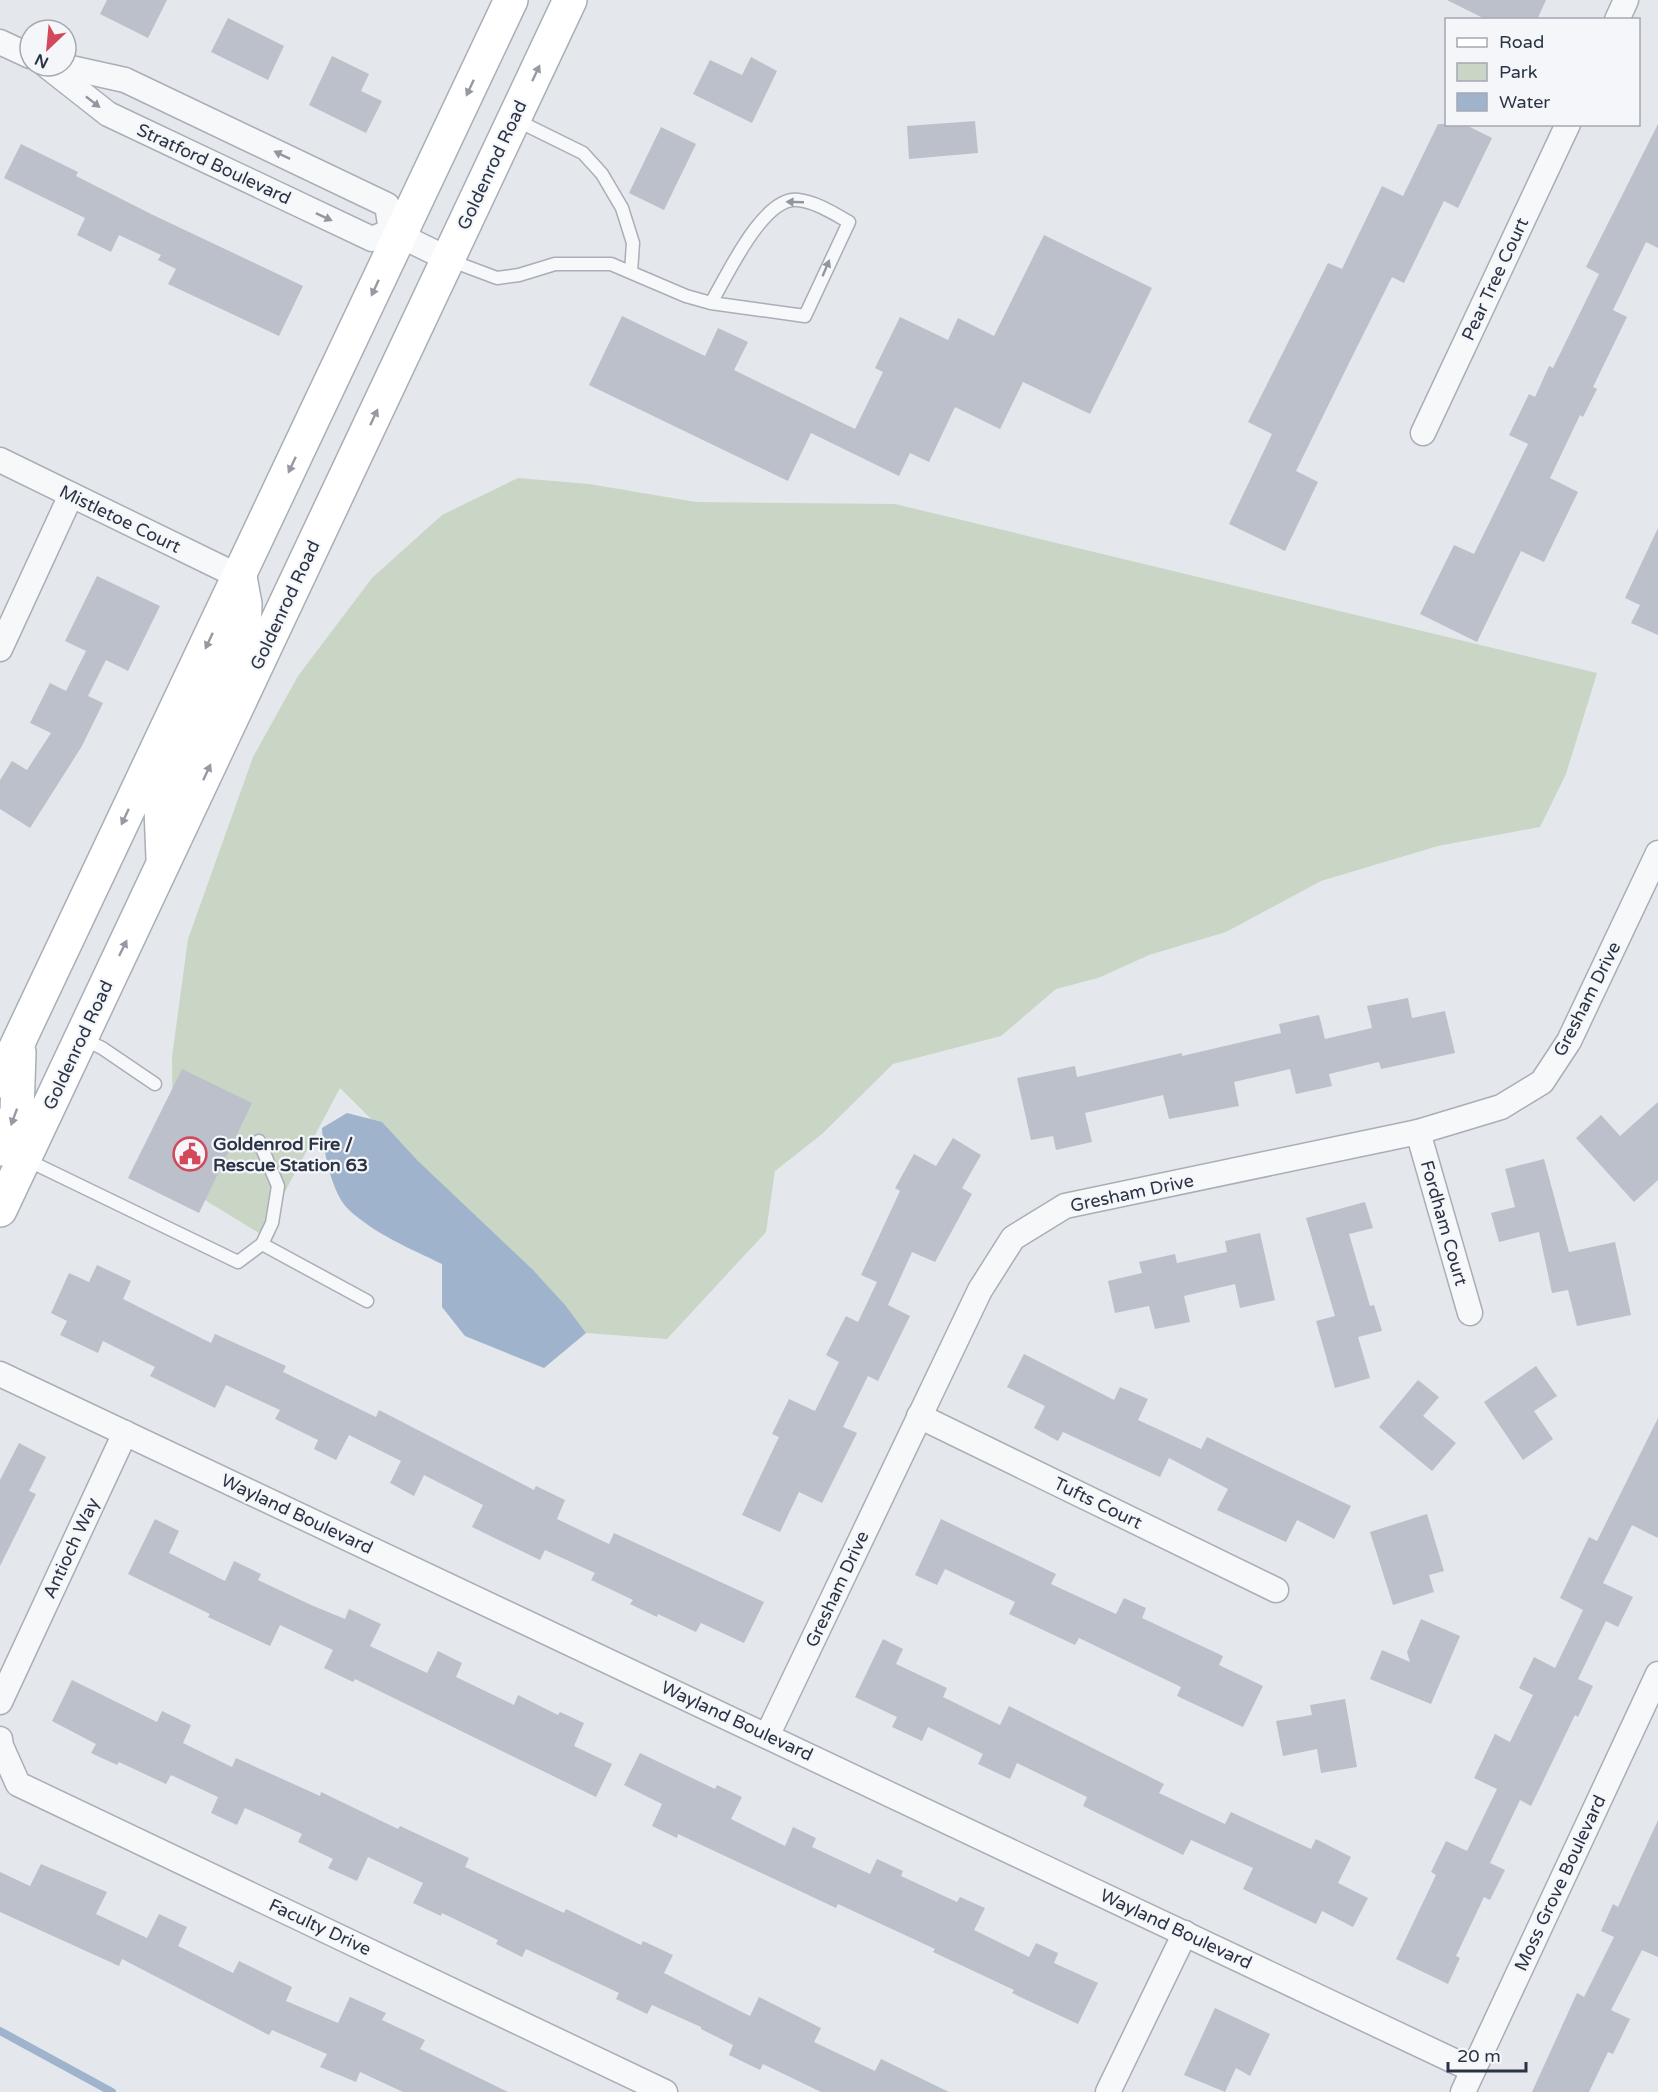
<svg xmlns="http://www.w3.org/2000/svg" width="1658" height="2092" font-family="'Varela Round',sans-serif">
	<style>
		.green { fill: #c9d6c5 }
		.water { fill: #9fb4cc }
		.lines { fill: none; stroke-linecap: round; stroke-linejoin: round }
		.stream { stroke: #9fb4cc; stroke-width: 8 }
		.building { fill: #bbc0ca }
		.lane-casing { stroke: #a9aeb7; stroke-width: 15 }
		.street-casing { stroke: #a9aeb7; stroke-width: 27 }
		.secondary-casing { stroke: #a9aeb7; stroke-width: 36 }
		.lane { stroke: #f7f8fa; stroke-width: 12 }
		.street { stroke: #f7f8fa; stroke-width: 24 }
		.secondary { stroke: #fff; stroke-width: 33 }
		.oneway { fill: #959aa2 }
		.oneway2 { fill: #9196a0 }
		.labels { text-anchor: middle; stroke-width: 4.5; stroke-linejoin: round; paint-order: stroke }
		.street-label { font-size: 18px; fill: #2b3445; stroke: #f4f6f9 }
		.poi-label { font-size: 18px; font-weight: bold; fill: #2b3445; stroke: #f4f6f9; text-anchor: start }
	</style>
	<rect width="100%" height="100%" fill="#e4e7ec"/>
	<path class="green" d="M 518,478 L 589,484 L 696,502 L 895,504 L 1597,673 L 1566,774 L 1540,827 L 1438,846 L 1321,881 L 1226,932 L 1149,955 L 1098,978 L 1056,989 L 1001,1036 L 893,1064 L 822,1134 L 775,1171 L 766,1232 L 667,1339 L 586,1333 L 340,1088 L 262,1235 L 195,1194 L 173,1147 L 172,1057 L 188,939 L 253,757 L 298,676 L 372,578 L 442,515 Z"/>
	<path class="water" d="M 347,1113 L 382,1122 L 417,1160 L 533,1270 L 565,1305 L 586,1333 L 544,1368 L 465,1336 L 442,1307 L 442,1264 C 411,1249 375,1234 349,1210 C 332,1195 323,1150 322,1128 Z"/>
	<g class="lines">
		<path class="stream" d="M 0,2031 L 112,2092"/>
	</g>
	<g class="building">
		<path d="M 107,0 L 167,0 L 148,38 L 100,14 Z"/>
		<path d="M 1447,0 L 1546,0 L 1537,20 L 1487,20 Z"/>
		<path d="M 228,18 L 284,46 L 268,80 L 211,52 Z"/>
		<path d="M 332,56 L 369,74 L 361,91 L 382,101 L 366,133 L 309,105 Z"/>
		<path d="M 751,57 L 777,71 L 752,123 L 693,94 L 710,60 L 742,75 Z"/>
		<path d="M 975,121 L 978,153 L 909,159 L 907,126 Z"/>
		<path d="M 1438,124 L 1464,124 L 1492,138 L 1458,208 L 1444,201 L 1404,283 L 1392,277 L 1350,361 L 1296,471 L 1318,482 L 1285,551 L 1229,524 L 1272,434 L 1248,422 L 1328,263 L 1342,269 L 1382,186 L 1403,196 Z"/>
		<path d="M 1658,124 L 1658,248 L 1646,242 L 1613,310 L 1627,317 L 1593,387 L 1597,389 L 1583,417 L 1580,415 L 1550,478 L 1578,492 L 1544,562 L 1521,551 L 1477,642 L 1420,614 L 1454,545 L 1474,554 L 1528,444 L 1509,435 L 1529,394 L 1535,397 L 1549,366 L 1553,368 L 1599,274 L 1586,267 Z"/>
		<path d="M 661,127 L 696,144 L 664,210 L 629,193 Z"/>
		<path d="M 21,144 L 78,172 L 76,176 L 151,214 L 303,286 L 279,336 L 168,284 L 176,269 L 158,260 L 161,255 L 119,235 L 111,252 L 77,235 L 85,218 L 4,178 Z"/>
		<path d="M 1044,235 L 1152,288 L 1090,414 L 1023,382 L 1000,429 L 955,407 L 929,462 L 910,453 L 899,476 L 811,433 L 788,481 L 589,385 L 622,316 L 705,356 L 718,328 L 748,342 L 734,370 L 855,429 L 883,372 L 875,368 L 900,317 L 948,340 L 958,318 L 994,336 Z"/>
		<path d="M 1658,528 L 1658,635 L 1631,623 L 1640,605 L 1625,598 Z"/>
		<path d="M 97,576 L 160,606 L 128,671 L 106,660 L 88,696 L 103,703 L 82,746 L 30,828 L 0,809 L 0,780 L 12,761 L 27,770 L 51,733 L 30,723 L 50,683 L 66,691 L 86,651 L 65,641 Z"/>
		<path d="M 1408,998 L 1412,1018 L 1445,1011 L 1455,1053 L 1381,1069 L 1379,1062 L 1329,1074 L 1332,1086 L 1296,1094 L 1290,1069 L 1234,1082 L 1239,1106 L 1169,1119 L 1163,1095 L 1085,1113 L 1092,1142 L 1056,1150 L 1053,1136 L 1031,1140 L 1017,1078 L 1075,1066 L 1077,1077 L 1182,1053 L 1182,1056 L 1281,1033 L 1279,1024 L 1319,1015 L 1325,1039 L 1372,1028 L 1367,1006 Z"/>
		<path d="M 182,1069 L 252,1103 L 199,1213 L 128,1178 Z"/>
		<path d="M 1658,1102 L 1658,1180 L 1634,1202 L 1576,1138 L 1601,1115 L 1620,1136 Z"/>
		<path d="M 953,1138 L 981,1155 L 962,1188 L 972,1194 L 935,1262 L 912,1252 L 888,1305 L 910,1316 L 878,1381 L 868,1376 L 843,1427 L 857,1433 L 822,1503 L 799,1492 L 780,1532 L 742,1515 L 779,1437 L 772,1434 L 789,1399 L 815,1411 L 839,1362 L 826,1355 L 846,1316 L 858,1322 L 877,1282 L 861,1275 L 900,1191 L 895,1188 L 914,1154 L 936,1166 Z"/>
		<path d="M 1544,1159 L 1569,1252 L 1615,1242 L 1631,1315 L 1577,1326 L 1568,1290 L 1552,1293 L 1539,1232 L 1499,1242 L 1491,1213 L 1515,1207 L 1505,1169 Z"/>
		<path d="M 1365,1202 L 1373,1228 L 1349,1234 L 1370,1306 L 1374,1305 L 1382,1331 L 1358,1337 L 1370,1378 L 1335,1388 L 1316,1321 L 1335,1316 L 1306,1218 Z"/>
		<path d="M 1260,1233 L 1275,1300 L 1240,1308 L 1235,1284 L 1184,1296 L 1190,1322 L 1155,1329 L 1149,1306 L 1115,1313 L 1108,1281 L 1142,1273 L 1139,1262 L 1175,1254 L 1177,1263 L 1227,1252 L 1225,1241 Z"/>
		<path d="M 97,1265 L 131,1281 L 123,1299 L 211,1343 L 215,1334 L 286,1366 L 283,1372 L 376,1417 L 379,1410 L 534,1490 L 536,1486 L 565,1500 L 557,1519 L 609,1544 L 614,1533 L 764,1602 L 744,1643 L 701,1623 L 696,1632 L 658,1614 L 657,1617 L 630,1604 L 633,1600 L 591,1580 L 595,1573 L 545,1550 L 540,1560 L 472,1527 L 483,1505 L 424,1475 L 414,1496 L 390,1483 L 401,1461 L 349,1435 L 336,1460 L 314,1449 L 318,1440 L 275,1419 L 280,1410 L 226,1385 L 215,1408 L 150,1376 L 155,1367 L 103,1341 L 98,1353 L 60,1335 L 67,1321 L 51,1313 L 69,1273 L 89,1282 Z"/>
		<path d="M 1024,1354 L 1114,1400 L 1120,1387 L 1148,1399 L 1138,1420 L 1201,1449 L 1207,1437 L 1351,1506 L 1334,1539 L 1297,1520 L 1286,1542 L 1217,1510 L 1228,1489 L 1169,1458 L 1160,1477 L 1063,1432 L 1058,1441 L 1034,1428 L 1045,1406 L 1007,1387 Z"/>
		<path d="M 1536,1366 L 1557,1396 L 1534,1411 L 1553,1439 L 1523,1460 L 1484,1402 Z"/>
		<path d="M 1418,1380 L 1439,1397 L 1423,1416 L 1456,1443 L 1432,1471 L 1379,1427 Z"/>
		<path d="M 1658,1418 L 1658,1538 L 1632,1525 L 1603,1583 L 1633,1597 L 1618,1627 L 1606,1621 L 1578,1679 L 1593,1686 L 1578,1717 L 1575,1715 L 1531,1806 L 1520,1800 L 1490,1863 L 1505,1870 L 1490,1900 L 1484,1897 L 1456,1956 L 1460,1958 L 1448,1984 L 1396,1959 L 1436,1875 L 1431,1872 L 1446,1841 L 1467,1851 L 1497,1789 L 1474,1778 L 1495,1734 L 1510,1742 L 1533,1695 L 1519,1688 L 1534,1657 L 1555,1668 L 1583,1610 L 1560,1598 L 1589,1537 L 1597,1541 Z"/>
		<path d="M 19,1443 L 46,1457 L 29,1491 L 36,1494 L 0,1566 L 0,1480 Z"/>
		<path d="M 1427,1514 L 1444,1571 L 1429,1575 L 1434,1592 L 1393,1605 L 1370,1532 Z"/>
		<path d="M 155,1519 L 179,1531 L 169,1553 L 225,1581 L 234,1561 L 261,1574 L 258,1580 L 311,1605 L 345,1619 L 349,1609 L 381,1624 L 370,1646 L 427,1673 L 438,1651 L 462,1663 L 456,1677 L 514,1705 L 518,1695 L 558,1715 L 560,1712 L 584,1723 L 574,1746 L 612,1764 L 596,1797 L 355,1679 L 353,1682 L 324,1668 L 333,1650 L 280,1625 L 270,1646 L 208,1617 L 210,1614 L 128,1574 Z"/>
		<path d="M 941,1519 L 1056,1574 L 1051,1584 L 1116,1614 L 1124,1598 L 1146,1608 L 1142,1618 L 1223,1656 L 1219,1665 L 1263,1686 L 1243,1727 L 1177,1696 L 1181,1687 L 1079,1638 L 1075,1645 L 1009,1614 L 1015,1602 L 945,1569 L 937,1585 L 915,1575 Z"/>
		<path d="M 1421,1619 L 1460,1636 L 1431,1704 L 1370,1679 L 1382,1650 L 1410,1662 L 1407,1652 Z"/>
		<path d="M 883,1639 L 903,1649 L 896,1664 L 947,1688 L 943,1697 L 1000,1725 L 1009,1706 L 1164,1784 L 1159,1793 L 1225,1824 L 1231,1812 L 1311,1849 L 1316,1839 L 1351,1857 L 1338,1883 L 1368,1898 L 1353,1927 L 1322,1911 L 1316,1924 L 1243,1889 L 1253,1868 L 1191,1840 L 1183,1855 L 1083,1806 L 1087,1797 L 1017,1763 L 1010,1779 L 978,1764 L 983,1754 L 928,1727 L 922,1741 L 892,1727 L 897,1717 L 855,1697 Z"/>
		<path d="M 72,1680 L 157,1722 L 162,1711 L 191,1725 L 183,1743 L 232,1767 L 236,1758 L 320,1796 L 321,1792 L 398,1829 L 400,1826 L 469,1858 L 465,1867 L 564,1913 L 566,1909 L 641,1945 L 643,1941 L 673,1955 L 664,1973 L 750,2016 L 759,1997 L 821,2028 L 814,2042 L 875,2071 L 881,2059 L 949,2092 L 821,2092 L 763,2064 L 760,2070 L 729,2055 L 733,2045 L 701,2029 L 701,2027 L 652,2005 L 647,2014 L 616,1999 L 619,1993 L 526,1949 L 522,1957 L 496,1944 L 498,1940 L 442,1913 L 441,1916 L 413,1903 L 423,1883 L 368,1857 L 357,1881 L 328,1868 L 333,1859 L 298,1842 L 302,1834 L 245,1808 L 237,1825 L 211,1813 L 218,1797 L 171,1775 L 166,1784 L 119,1762 L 117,1765 L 91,1753 L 96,1744 L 52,1721 Z"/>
		<path d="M 1345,1699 L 1357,1767 L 1321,1773 L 1317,1749 L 1283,1756 L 1276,1721 L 1312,1715 L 1310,1705 Z"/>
		<path d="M 640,1753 L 715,1789 L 717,1785 L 742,1797 L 731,1819 L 785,1846 L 793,1827 L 816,1838 L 812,1847 L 870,1874 L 877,1859 L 903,1871 L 901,1876 L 957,1902 L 960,1897 L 985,1908 L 974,1930 L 1029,1957 L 1036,1943 L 1058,1953 L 1054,1963 L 1098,1983 L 1078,2024 L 1012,1993 L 1014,1990 L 933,1952 L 935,1949 L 838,1904 L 836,1908 L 678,1834 L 677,1838 L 652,1826 L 662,1804 L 624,1785 Z"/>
		<path d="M 1658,1820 L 1658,1957 L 1642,1950 L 1611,2010 L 1630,2019 L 1613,2054 L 1608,2052 L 1589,2092 L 1532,2092 L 1577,1993 L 1584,1997 L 1614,1937 L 1601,1931 L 1613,1904 L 1618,1907 Z"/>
		<path d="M 41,1864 L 107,1892 L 96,1914 L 147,1938 L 159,1914 L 187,1927 L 178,1946 L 233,1973 L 239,1961 L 292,1987 L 286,2001 L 338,2023 L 350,1997 L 386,2013 L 382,2020 L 425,2040 L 420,2049 L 508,2092 L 403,2092 L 360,2072 L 356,2082 L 320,2067 L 327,2054 L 272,2030 L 269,2035 L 122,1959 L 119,1966 L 0,1912 L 0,1872 L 30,1886 Z"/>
		<path d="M 1215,2008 L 1270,2034 L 1250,2076 L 1236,2068 L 1225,2092 L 1184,2075 Z"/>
	</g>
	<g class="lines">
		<defs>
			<g id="lane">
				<path d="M 516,120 L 583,153 L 602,174 L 622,208 L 633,243 L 631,272"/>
				<path d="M 449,260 L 497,278 L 519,275 L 555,264 L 611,264 L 686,296 L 711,303 L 805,316 L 849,222 C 833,213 816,202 798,200 C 763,196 727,276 711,303"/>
				<path d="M 81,1038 L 102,1048 L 155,1084"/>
				<path d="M 25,1159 L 238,1262 L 262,1244 L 272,1223 L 278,1186 L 259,1141"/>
				<path d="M 262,1244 L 367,1301"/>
			</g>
			<g id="street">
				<path d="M 1617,20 L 1626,0"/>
				<path d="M 0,42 L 30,56"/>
				<path d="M 47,66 L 108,114 L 372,239 L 391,231 L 448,259"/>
				<path d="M 62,66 L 125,80 L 387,205 L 391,231"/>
				<path d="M 1423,433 L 1568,124"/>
				<path d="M 0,460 L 240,577"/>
				<path d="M 0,649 L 71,495"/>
				<path d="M 1418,1132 L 1470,1313"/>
				<path d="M 0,1374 L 1473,2070"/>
				<path d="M 919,1416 L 1276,1590"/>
				<path d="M 0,1702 L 125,1433"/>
				<path d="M 767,1736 L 980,1290 L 1013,1238 L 1065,1206 L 1418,1132 L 1501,1107 L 1542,1082 L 1569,1041 L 1658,853"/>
				<path d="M 0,1739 L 1,1746 L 18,1784 L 665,2092"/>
				<path d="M 1108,2092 L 1185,1933"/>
				<path d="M 1463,2092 L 1658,1674"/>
			</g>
			<g id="secondary">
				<path d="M 163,858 L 161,808 L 244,633 L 245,604 L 240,577"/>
				<path d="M 0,1081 L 511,0"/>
				<path d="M 0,1149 L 17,1112 L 19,1052"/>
				<path d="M 0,1210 L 570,0"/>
			</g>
		</defs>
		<use href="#lane" class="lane-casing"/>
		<use href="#street" class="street-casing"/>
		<use href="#secondary" class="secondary-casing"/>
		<use href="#lane" class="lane"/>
		<use href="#street" class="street"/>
		<use href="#secondary" class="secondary"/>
	</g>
	<defs><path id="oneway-solid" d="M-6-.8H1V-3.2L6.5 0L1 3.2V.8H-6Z" transform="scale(1.5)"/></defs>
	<g class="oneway">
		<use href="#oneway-solid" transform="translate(536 73) rotate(-65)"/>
		<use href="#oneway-solid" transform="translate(470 88) rotate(115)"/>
		<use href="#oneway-solid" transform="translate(375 288) rotate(115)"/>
		<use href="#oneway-solid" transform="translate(374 417) rotate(-65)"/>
		<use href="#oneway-solid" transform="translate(292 465) rotate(115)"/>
		<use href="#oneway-solid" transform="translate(209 641) rotate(115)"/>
		<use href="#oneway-solid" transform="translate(207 772) rotate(-65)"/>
		<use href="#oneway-solid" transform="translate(125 817) rotate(115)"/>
		<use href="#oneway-solid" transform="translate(123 948) rotate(-64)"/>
		<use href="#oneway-solid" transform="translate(14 1117) rotate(110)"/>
	</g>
	<g class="oneway2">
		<use href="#oneway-solid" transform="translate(93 102) rotate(38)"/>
		<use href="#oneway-solid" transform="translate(282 155) rotate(-154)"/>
		<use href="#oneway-solid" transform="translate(795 202) rotate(-178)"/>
		<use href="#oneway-solid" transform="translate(324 217) rotate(25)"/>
		<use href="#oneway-solid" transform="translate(826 268) rotate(-67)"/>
	</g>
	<defs>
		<symbol id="civic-ring" viewBox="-11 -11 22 22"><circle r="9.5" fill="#f4f6f9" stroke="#d1495b" stroke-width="1.5"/><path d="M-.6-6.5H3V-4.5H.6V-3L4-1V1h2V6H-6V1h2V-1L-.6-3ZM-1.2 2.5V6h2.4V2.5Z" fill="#d1495b"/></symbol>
	</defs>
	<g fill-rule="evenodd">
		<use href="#civic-ring" x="171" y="1135" width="38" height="38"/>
	</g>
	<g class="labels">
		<g class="street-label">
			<text transform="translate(214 164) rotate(25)" y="6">Stratford Boulevard</text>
			<text transform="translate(492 165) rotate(-65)" y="6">Goldenrod Road</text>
			<text transform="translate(1495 279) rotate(-65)" y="6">Pear Tree Court</text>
			<text transform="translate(120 519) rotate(26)" y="6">Mistletoe Court</text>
			<text transform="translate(285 605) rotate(-65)" y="6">Goldenrod Road</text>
			<text transform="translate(1587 999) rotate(-63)" y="6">Gresham Drive</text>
			<text transform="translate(78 1045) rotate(-65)" y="6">Goldenrod Road</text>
			<text transform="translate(1132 1193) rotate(-12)" y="6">Gresham Drive</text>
			<text transform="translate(1444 1223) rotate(74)" y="6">Fordham Court</text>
			<text transform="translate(1098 1503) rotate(26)" y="6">Tufts Court</text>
			<text transform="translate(297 1514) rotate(25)" y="6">Wayland Boulevard</text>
			<text transform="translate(71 1548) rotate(-65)" y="6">Antioch Way</text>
			<text transform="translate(837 1589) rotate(-65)" y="6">Gresham Drive</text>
			<text transform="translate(737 1721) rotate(25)" y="6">Wayland Boulevard</text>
			<text transform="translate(1560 1883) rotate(-65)" y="6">Moss Grove Boulevard</text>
			<text transform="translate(320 1927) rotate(25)" y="6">Faculty Drive</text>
			<text transform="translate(1176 1929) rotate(25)" y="6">Wayland Boulevard</text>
		</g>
		<g class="poi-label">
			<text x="213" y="1150">Goldenrod Fire /<tspan x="213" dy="21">Rescue Station 63</tspan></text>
		</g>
	</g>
	<rect x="1445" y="18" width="195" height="108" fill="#f4f6f9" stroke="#a4a8b1" stroke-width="1.5"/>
	<rect x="1457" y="38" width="30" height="9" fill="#ffffff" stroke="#a4a8b1" stroke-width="1.5"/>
	<text x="1499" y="48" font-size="18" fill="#2b3445">Road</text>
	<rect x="1457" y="63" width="30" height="18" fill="#c9d6c5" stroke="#a4a8b1" stroke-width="1.5"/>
	<text x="1499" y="78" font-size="18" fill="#2b3445">Park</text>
	<rect x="1457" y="93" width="30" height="18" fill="#9fb4cc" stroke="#a4a8b1" stroke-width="1.5"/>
	<text x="1499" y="108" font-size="18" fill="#2b3445">Water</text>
	<g transform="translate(48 48) rotate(206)"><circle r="28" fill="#f4f6f9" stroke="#a4a8b1" stroke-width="1.5"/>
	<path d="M0-4.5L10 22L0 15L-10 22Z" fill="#d1495b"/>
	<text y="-9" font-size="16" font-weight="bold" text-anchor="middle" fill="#2b3445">N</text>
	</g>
	<path d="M1448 2062v9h78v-9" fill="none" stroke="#2b3445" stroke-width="3"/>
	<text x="1457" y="2062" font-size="18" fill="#2b3445" stroke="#f4f6f9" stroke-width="4.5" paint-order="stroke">20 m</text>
</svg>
